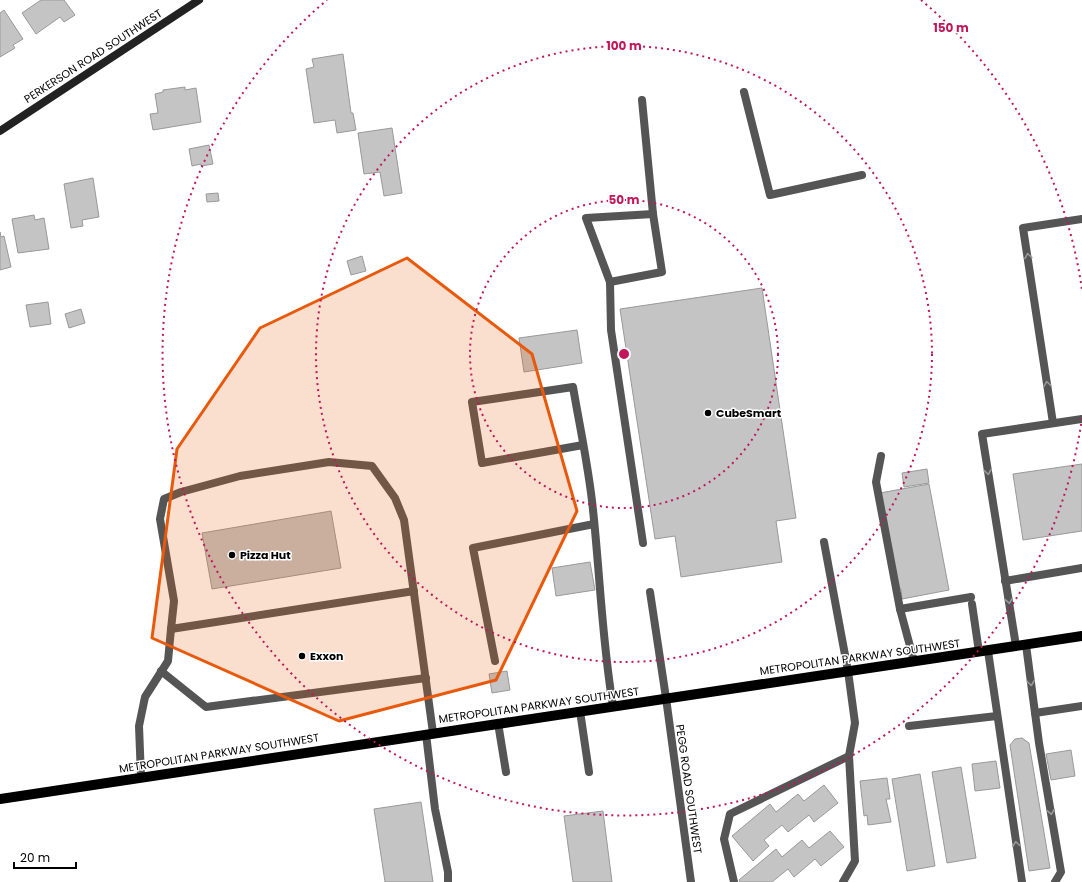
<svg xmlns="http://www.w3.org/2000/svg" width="1082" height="882" font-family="Poppins,sans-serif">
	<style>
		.building { fill: #c4c4c4; stroke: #999 }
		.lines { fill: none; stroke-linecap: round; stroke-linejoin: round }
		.lane { stroke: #555; stroke-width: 8 }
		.street { stroke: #555; stroke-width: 8 }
		.secondary { stroke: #222; stroke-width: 8 }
		.primary { stroke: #000; stroke-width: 10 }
		.oneway { stroke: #999 }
		.marked { fill: #e8590c; fill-opacity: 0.2; stroke: #e8590c; stroke-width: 3; stroke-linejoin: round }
		.ring { fill: none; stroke: #c2185b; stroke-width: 2; stroke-dasharray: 2 4 }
		.poi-dot { fill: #000; stroke: #fff; stroke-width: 1.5 }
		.labels { text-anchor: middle; stroke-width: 3; stroke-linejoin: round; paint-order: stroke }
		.street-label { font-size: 11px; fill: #000; stroke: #fff }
		.poi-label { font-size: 11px; font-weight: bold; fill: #000; stroke: #fff; text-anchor: start }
		.centre { fill: #c2185b; stroke: #fff; stroke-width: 2 }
		.ring-label { font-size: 12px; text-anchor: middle; font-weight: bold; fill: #c2185b; stroke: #fff; stroke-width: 3; stroke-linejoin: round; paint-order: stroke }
	</style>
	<rect width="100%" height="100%" fill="#fff"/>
	<g class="building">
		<path d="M 41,0 L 64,0 L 75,15 L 64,22 L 60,17 L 36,34 L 22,13 Z"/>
		<path d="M 4,10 L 23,39 L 13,45 L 15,48 L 0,57 L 0,13 Z"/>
		<path d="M 343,54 L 351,113 L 353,113 L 356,130 L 337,133 L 335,120 L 314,123 L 306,69 L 314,67 L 312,59 Z"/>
		<path d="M 185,87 L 185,90 L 196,88 L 201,122 L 153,130 L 150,114 L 158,113 L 155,94 L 163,92 L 163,90 Z"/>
		<path d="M 392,128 L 402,193 L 384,196 L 380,172 L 364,174 L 358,133 Z"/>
		<path d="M 209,145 L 213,164 L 201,166 L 201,164 L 192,166 L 189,149 Z"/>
		<path d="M 93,178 L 99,217 L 82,220 L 83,226 L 71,228 L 64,184 Z"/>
		<path d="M 218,193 L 219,201 L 207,202 L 206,194 Z"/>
		<path d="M 34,215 L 35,220 L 44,218 L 49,249 L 18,253 L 12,219 Z"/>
		<path d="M 0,232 L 1,237 L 4,236 L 11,267 L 0,270 Z"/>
		<path d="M 362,256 L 366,271 L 351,275 L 347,261 Z"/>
		<path d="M 762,288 L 796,518 L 776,521 L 782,562 L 681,577 L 675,536 L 655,539 L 620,309 Z"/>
		<path d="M 48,302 L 51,324 L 30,327 L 26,305 Z"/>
		<path d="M 81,309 L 85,323 L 69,328 L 65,314 Z"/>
		<path d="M 577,330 L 582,363 L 524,372 L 519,338 Z"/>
		<path d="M 1082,464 L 1082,531 L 1023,540 L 1013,474 Z"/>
		<path d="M 927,469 L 929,483 L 904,487 L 902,473 Z"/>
		<path d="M 929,484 L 949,590 L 902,599 L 901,589 L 899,589 L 880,493 Z"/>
		<path d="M 331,511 L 341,568 L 212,589 L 202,533 Z"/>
		<path d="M 590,562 L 595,590 L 556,596 L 552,568 Z"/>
		<path d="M 507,671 L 510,690 L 492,693 L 489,674 Z"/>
		<path d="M 1022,738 L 1029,743 L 1050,868 L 1029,871 L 1010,745 L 1015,739 Z"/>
		<path d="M 1071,750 L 1075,776 L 1051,780 L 1046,754 Z"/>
		<path d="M 996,761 L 1000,788 L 975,791 L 972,764 Z"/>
		<path d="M 961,767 L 976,858 L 947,863 L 932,772 Z"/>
		<path d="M 920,774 L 935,866 L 907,871 L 892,779 Z"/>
		<path d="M 887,778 L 890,799 L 886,799 L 891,822 L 868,825 L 867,815 L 864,816 L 860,781 Z"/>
		<path d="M 824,785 L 838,803 L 814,822 L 809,815 L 788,832 L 782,825 L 764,840 L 769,846 L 753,861 L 732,836 L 770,804 L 776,812 L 798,794 L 804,801 Z"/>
		<path d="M 421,802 L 433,882 L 385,882 L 374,809 Z"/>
		<path d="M 603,811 L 612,882 L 573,882 L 564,816 Z"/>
		<path d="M 830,831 L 844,847 L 821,866 L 815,859 L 794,877 L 788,869 L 772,882 L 740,882 L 739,880 L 776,849 L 782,857 L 802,840 L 809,848 Z"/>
	</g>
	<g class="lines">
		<g class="lane">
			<path d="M 744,92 L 770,195 L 862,175"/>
			<path d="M 610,282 L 662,272 L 653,214 L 642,100"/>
			<path d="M 1053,423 L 1023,228 L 1082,219"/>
			<path d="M 583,445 L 482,463 L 472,402 L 573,387 C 580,428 589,469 593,510 C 600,575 602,641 613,706"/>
			<path d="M 881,456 L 876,482 L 900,609 L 914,661"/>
			<path d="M 824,542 L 848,671 L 855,723 L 849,756 L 855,861 L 843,882"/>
			<path d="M 643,543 L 611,330 L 610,282 L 586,218 L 653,214"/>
			<path d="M 1005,581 L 1082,568"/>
			<path d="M 650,592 L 666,698"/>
			<path d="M 972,604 L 979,652"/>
			<path d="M 900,609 L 971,597"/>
			<path d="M 171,629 L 414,591"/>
			<path d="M 1026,645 L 1039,743 L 1061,872 L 1055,882"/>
			<path d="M 1016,646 L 982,434 L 1082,419"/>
			<path d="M 988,651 L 1022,882"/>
			<path d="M 495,661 L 473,548 L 594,524"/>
			<path d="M 161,671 L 206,707 L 426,678"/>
			<path d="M 580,711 L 589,772"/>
			<path d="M 1035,713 L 1082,706"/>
			<path d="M 498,723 L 506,772"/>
			<path d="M 909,726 L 997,716"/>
			<path d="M 426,734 L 435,809 L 448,872 L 448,882"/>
			<path d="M 141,777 L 139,726 L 145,697 L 168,661 L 171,629 L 174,601 L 160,519 L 164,499 L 181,492 L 240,476 L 329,462 L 372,466 L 395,498 L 404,520 L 433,733"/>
			<path d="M 734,882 L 724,839 L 730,814 L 849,756"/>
		</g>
		<path class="street" d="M 666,698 L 691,882"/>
		<path class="secondary" d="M 0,131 L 199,0"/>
		<path class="primary" d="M 0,799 L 1082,636"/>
	</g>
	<defs><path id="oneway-chevron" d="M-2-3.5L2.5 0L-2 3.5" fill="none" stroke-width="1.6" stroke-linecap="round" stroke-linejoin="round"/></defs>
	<g class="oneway">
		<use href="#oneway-chevron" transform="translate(1028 256) rotate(-99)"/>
		<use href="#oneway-chevron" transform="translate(1047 384) rotate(-99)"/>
		<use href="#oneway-chevron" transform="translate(988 472) rotate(81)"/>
		<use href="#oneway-chevron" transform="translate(1009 601) rotate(80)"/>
		<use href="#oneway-chevron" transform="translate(1031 683) rotate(83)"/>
		<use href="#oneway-chevron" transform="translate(1051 812) rotate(80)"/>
		<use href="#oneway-chevron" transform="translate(1016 844) rotate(-98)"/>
	</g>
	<path class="marked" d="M 407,258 L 532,354 L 577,511 L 496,680 L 339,721 L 152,638 L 177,449 L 260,328 Z"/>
	<g class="ring">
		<circle cx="624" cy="354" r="154"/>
		<circle cx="624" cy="354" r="308"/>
		<path d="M1082 418A462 462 0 1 1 327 0M921 0A462 462 0 0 1 1082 290"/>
	</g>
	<g class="poi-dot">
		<circle cx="708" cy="413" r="4"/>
		<circle cx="232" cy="555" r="4"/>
		<circle cx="302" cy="656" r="4"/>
	</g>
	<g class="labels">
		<g class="street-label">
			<text transform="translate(93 56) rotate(-33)" y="4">PERKERSON ROAD SOUTHWEST</text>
			<text transform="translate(860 657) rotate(-8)" y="4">METROPOLITAN PARKWAY SOUTHWEST</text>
			<text transform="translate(539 705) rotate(-8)" y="4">METROPOLITAN PARKWAY SOUTHWEST</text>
			<text transform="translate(219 753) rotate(-9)" y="4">METROPOLITAN PARKWAY SOUTHWEST</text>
			<text transform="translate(689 789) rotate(82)" y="4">PEGG ROAD SOUTHWEST</text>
		</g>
		<g class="poi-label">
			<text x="716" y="417">CubeSmart</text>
			<text x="240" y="559">Pizza Hut</text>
			<text x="310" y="660">Exxon</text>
		</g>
	</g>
	<circle cx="624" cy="354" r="6" class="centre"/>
	<g class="ring-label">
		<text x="951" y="32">150 m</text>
		<text x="624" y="50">100 m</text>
		<text x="624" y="204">50 m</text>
	</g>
	<path d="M14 862v6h62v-6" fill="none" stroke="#000000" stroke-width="2"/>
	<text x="20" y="862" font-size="12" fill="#000000" stroke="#ffffff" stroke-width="3" paint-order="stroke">20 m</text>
</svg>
